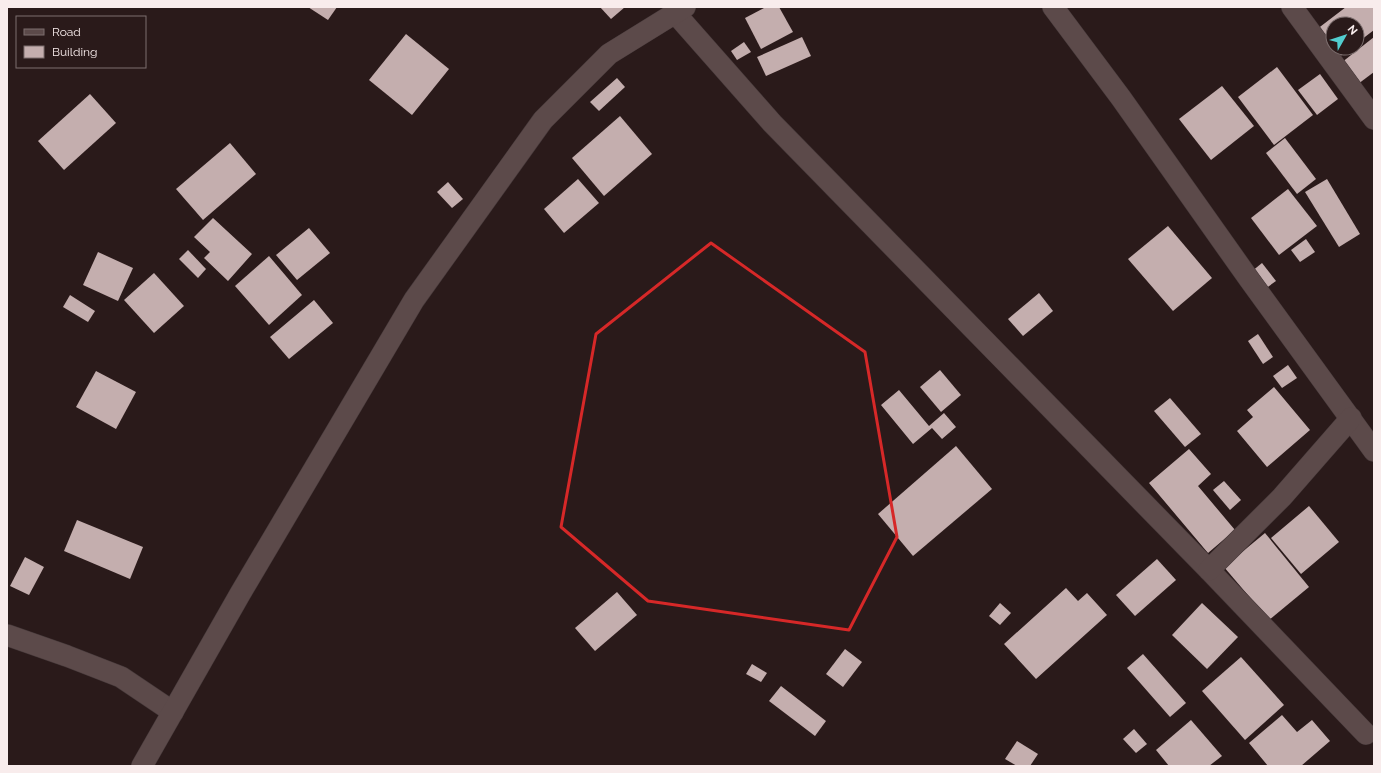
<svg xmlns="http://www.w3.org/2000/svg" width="1381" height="773" font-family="Raleway,sans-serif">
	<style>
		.building { fill: #c4aeae }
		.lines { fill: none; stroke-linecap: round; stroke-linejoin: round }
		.minor-casing { stroke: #453839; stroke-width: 22 }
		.minor { stroke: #5c4a4a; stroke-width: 21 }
		.marked { fill: none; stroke: #d62828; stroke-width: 3; stroke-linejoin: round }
	</style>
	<rect width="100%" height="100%" fill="#2a1a1a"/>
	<g class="building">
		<path d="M 308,7 L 337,7 L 328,20 Z"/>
		<path d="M 600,7 L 625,7 L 611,19 Z"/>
		<path d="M 766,7 L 779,7 L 793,32 L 761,49 L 745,18 Z"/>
		<path d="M 1346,7 L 1374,7 L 1374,30 L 1357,43 L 1357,24 L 1333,24 L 1333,48 L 1351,48 L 1330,64 L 1308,36 Z"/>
		<path d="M 406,34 L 449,69 L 412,115 L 369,80 Z"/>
		<path d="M 802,37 L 811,56 L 766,76 L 757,57 Z"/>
		<path d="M 1374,37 L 1374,72 L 1358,84 L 1341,63 Z"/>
		<path d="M 744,42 L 751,52 L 737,60 L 731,51 Z"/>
		<path d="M 1277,67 L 1313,115 L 1274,145 L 1238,97 Z"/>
		<path d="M 1320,74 L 1338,99 L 1317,115 L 1298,90 Z"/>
		<path d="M 617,78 L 625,87 L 599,111 L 590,102 Z"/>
		<path d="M 1222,86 L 1254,126 L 1211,160 L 1179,119 Z"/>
		<path d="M 90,94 L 116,123 L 64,170 L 38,141 Z"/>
		<path d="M 620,116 L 652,154 L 604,196 L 572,158 Z"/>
		<path d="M 1285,138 L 1316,179 L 1297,194 L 1266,153 Z"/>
		<path d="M 230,143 L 256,174 L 203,220 L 176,189 Z"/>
		<path d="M 578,179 L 599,203 L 564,233 L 544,209 Z"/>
		<path d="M 1327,179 L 1360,234 L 1339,247 L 1305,192 Z"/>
		<path d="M 448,182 L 463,199 L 452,208 L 437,192 Z"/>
		<path d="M 1288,189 L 1317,226 L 1279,255 L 1251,218 Z"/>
		<path d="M 213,218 L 252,254 L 228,281 L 204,258 L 210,252 L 194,237 Z"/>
		<path d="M 1168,226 L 1212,278 L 1173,311 L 1128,259 Z"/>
		<path d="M 309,228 L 330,253 L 297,280 L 276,255 Z"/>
		<path d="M 1306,239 L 1315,252 L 1300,262 L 1291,250 Z"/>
		<path d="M 188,250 L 206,269 L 198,278 L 179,259 Z"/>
		<path d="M 98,252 L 133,268 L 118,301 L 83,285 Z"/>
		<path d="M 269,256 L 302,295 L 269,325 L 235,286 Z"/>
		<path d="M 1262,263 L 1276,281 L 1265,289 L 1251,272 Z"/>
		<path d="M 154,273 L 184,306 L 154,333 L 124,300 Z"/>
		<path d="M 1039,293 L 1053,311 L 1023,336 L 1008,319 Z"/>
		<path d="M 70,295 L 95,311 L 88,322 L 63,307 Z"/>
		<path d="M 314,300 L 333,323 L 289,359 L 270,337 Z"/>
		<path d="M 1258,334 L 1273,357 L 1263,364 L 1248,341 Z"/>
		<path d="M 1288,365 L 1297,378 L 1282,388 L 1273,376 Z"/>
		<path d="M 940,370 L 961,395 L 941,412 L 920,387 Z"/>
		<path d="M 96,371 L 136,392 L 116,429 L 76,407 Z"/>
		<path d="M 1274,387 L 1310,430 L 1267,467 L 1237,431 L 1253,417 L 1247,410 Z"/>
		<path d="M 899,390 L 929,426 L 944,413 L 956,427 L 942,439 L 932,428 L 913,444 L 881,405 Z"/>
		<path d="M 1170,398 L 1201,434 L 1185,447 L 1154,411 Z"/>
		<path d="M 956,446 L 992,489 L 913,556 L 878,514 Z"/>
		<path d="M 1189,449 L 1211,474 L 1198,486 L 1235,530 L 1208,553 L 1149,483 Z"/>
		<path d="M 1224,481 L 1241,500 L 1230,510 L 1213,490 Z"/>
		<path d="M 1309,506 L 1339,542 L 1301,574 L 1271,538 Z"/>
		<path d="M 77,520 L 143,547 L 130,579 L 64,551 Z"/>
		<path d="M 1265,533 L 1309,587 L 1269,620 L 1224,567 Z"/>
		<path d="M 25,557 L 44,567 L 29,595 L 10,586 Z"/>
		<path d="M 1157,559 L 1176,580 L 1135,616 L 1116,595 Z"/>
		<path d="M 1066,588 L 1078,601 L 1087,593 L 1107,615 L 1036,679 L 1004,644 Z"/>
		<path d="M 617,592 L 637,615 L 595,651 L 575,628 Z"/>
		<path d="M 1000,603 L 1011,613 L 1000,625 L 989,616 Z"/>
		<path d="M 1202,603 L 1238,637 L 1207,669 L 1172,635 Z"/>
		<path d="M 845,649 L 862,662 L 843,687 L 826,674 Z"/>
		<path d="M 1143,654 L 1186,703 L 1170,717 L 1127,668 Z"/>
		<path d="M 1241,657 L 1284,705 L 1245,740 L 1202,691 Z"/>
		<path d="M 752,664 L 767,673 L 761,682 L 746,674 Z"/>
		<path d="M 781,686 L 826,721 L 815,736 L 769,701 Z"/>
		<path d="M 1282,715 L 1297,732 L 1312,720 L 1330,741 L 1301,766 L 1268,766 L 1249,743 Z"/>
		<path d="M 1191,720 L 1222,756 L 1209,766 L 1169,766 L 1156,750 Z"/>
		<path d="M 1134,729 L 1147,744 L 1136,753 L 1123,739 Z"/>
		<path d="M 1017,741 L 1038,754 L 1030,766 L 1017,766 L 1005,759 Z"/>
	</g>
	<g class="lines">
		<defs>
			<g id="minor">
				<path d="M 1053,7 L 1121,98 L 1249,279 L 1374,451"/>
				<path d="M 1292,7 L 1374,119"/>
				<path d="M 675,13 L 772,123 L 1209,570 L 1366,734"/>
				<path d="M 1209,570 L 1282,497 L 1351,418"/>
				<path d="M 7,635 L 67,656 L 121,677 L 173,712"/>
				<path d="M 142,766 L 240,594 L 414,300 L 543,120 L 609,54 L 685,7"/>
			</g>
		</defs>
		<use href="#minor" class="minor-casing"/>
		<use href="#minor" class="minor"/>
	</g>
	<path class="marked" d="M 711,243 L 865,352 L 897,537 L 849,630 L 648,601 L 561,527 L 596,334 Z"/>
	<rect width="1381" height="773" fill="none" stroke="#f8ecec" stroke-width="16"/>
	<rect x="16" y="16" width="130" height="52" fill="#2a1a1a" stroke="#7c6e6e"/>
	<rect x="24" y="29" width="20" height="6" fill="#5c4a4a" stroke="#7c6e6e"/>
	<text x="52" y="36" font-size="12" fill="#f8ecec">Road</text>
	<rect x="24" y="46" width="20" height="12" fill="#c4aeae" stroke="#7c6e6e"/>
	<text x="52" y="56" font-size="12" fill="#f8ecec">Building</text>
	<g transform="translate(1345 36) rotate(51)"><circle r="19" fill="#2a1a1a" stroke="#7c6e6e"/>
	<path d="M0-3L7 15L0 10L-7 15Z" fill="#52cdcf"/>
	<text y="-6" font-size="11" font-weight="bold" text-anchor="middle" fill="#f8ecec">N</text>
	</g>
</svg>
